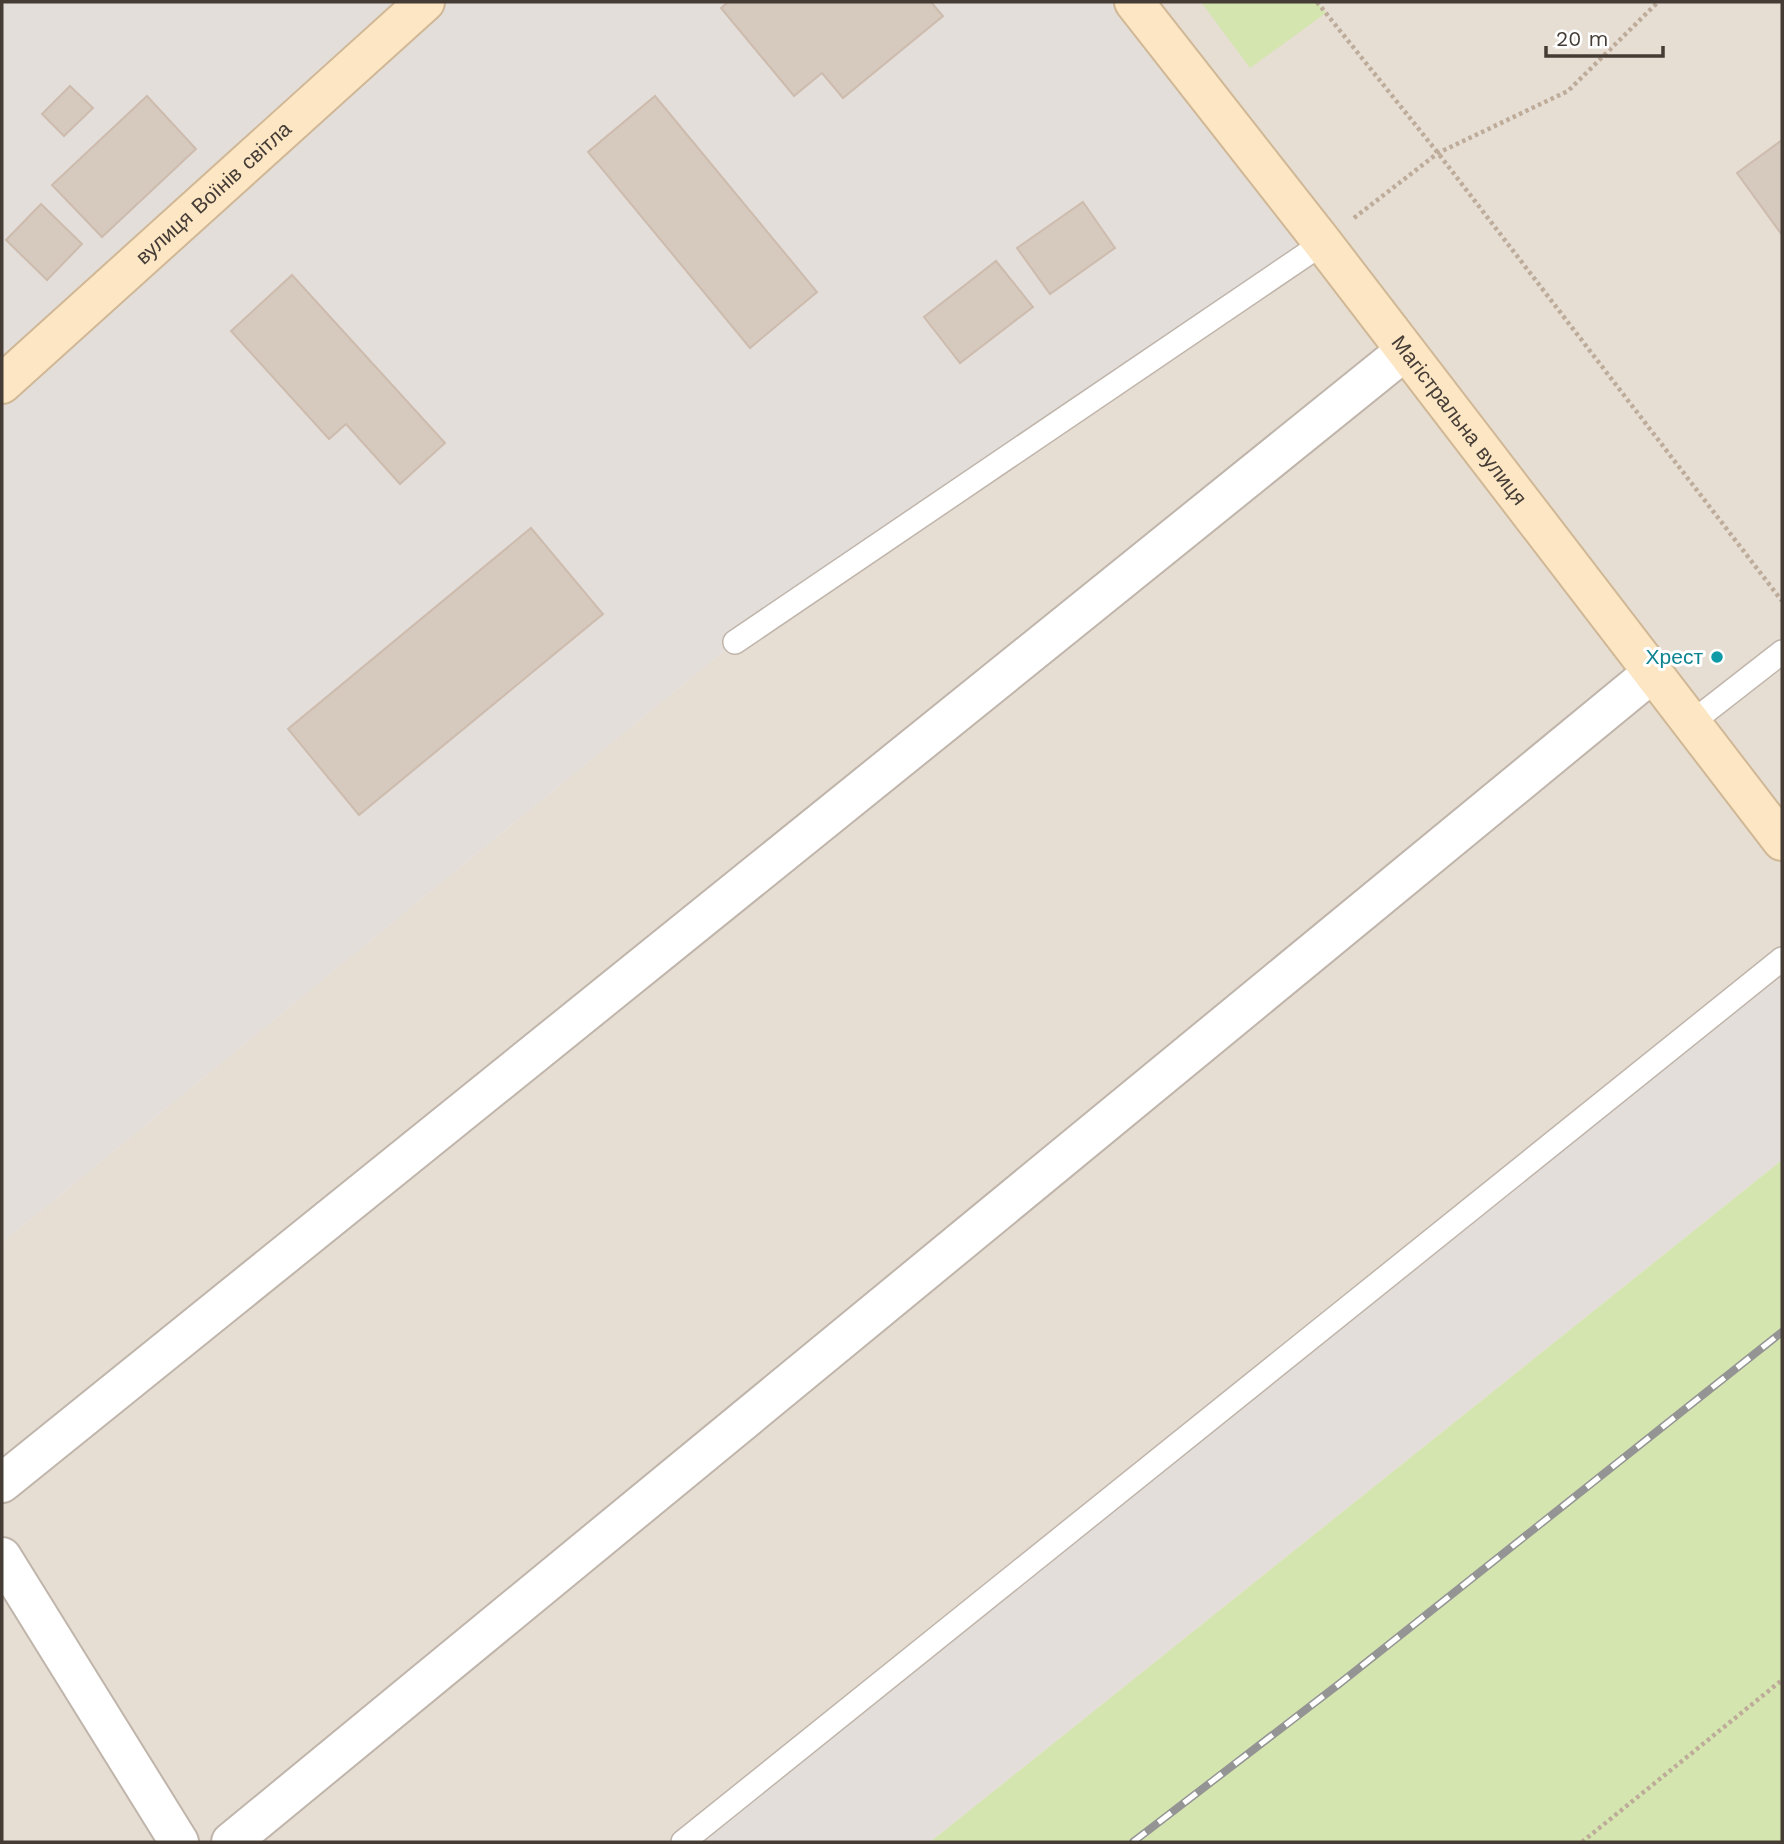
<svg xmlns="http://www.w3.org/2000/svg" width="1784" height="1844" font-family="'Work Sans',sans-serif">
	<style>
		.residential { fill: #e6ddd3 }
		.industrial { fill: #e4deda }
		.green { fill: #d5e5af }
		.building { fill: #d6c9be; stroke: #cdbcae; stroke-width: 2 }
		.lines { fill: none; stroke-linecap: round; stroke-linejoin: round }
		.lane-casing { stroke: #c0b5ab; stroke-width: 26 }
		.street-casing { stroke: #c0b5ab; stroke-width: 42 }
		.secondary-casing { stroke: #d0b896; stroke-width: 42 }
		.path { stroke: #beac9a; stroke-width: 4.5; stroke-dasharray: 3.5 3.5; stroke-linecap: butt }
		.lane { stroke: #fff; stroke-width: 23 }
		.street { stroke: #fff; stroke-width: 38 }
		.secondary { stroke: #fce6c4; stroke-width: 38 }
		.rail-casing { stroke: #949494; stroke-width: 8 }
		.rail { stroke: #fff; stroke-width: 5; stroke-dasharray: 16; stroke-linecap: butt }
		.culture-dot { fill: #0f9aa8; stroke: #fff; stroke-width: 2.5 }
		.labels { text-anchor: middle; stroke-width: 6; stroke-linejoin: round; paint-order: stroke }
		.street-label { font-size: 21px; fill: #443c35; stroke: #fff }
		.culture-label { font-size: 21px; fill: #0d838f; stroke: #fff; text-anchor: end }
	</style>
	<rect width="100%" height="100%" fill="#f2ece5"/>
	<path class="residential" d="M 1134,2 L 1782,2 L 1782,959 L 683,1842 L 2,1842 L 2,1243 L 735,642 Z"/>
	<g class="industrial">
		<path d="M 2,2 L 1134,2 L 1323,243 L 735,642 L 2,1243 Z"/>
		<path d="M 1782,959 L 1782,1160 L 930,1842 L 683,1842 Z"/>
	</g>
	<g class="green">
		<path d="M 1201,2 L 1317,2 L 1326,13 L 1250,68 Z"/>
		<path d="M 1782,1160 L 1782,1842 L 930,1842 Z"/>
	</g>
	<g class="building">
		<path d="M 728,2 L 931,2 L 943,16 L 843,98 L 822,73 L 794,96 L 721,8 Z"/>
		<path d="M 70,86 L 93,108 L 64,136 L 42,114 Z"/>
		<path d="M 147,96 L 196,149 L 102,237 L 52,185 Z"/>
		<path d="M 655,96 L 817,292 L 750,348 L 588,152 Z"/>
		<path d="M 1782,140 L 1782,235 L 1737,173 Z"/>
		<path d="M 1083,202 L 1115,248 L 1050,294 L 1017,248 Z"/>
		<path d="M 41,204 L 82,244 L 47,280 L 6,240 Z"/>
		<path d="M 996,261 L 1033,307 L 960,363 L 924,317 Z"/>
		<path d="M 292,275 L 445,443 L 400,484 L 346,424 L 329,439 L 231,331 Z"/>
		<path d="M 531,528 L 603,614 L 359,815 L 288,729 Z"/>
	</g>
	<g class="lines">
		<defs>
			<g id="lane">
				<path d="M 735,642 L 1323,243"/>
				<path d="M 1691,723 L 1782,652"/>
				<path d="M 683,1842 L 1782,959"/>
			</g>
			<g id="street">
				<path d="M 2,1483 L 1405,351"/>
				<path d="M 2,1557 L 179,1842"/>
				<path d="M 231,1842 L 1652,673"/>
			</g>
			<g id="secondary">
				<path id="s1" d="M 1134,2 L 1323,243 L 1782,841"/>
				<path id="s2" d="M 2,384 L 425,2"/>
			</g>
		</defs>
		<use href="#lane" class="lane-casing"/>
		<use href="#street" class="street-casing"/>
		<use href="#secondary" class="secondary-casing"/>
		<g class="path">
			<path d="M 1317,2 L 1438,153 L 1782,601"/>
			<path d="M 1354,218 L 1438,153 L 1568,91 L 1658,2"/>
			<path d="M 1582,1842 L 1782,1680"/>
		</g>
		<use href="#lane" class="lane"/>
		<use href="#street" class="street"/>
		<use href="#secondary" class="secondary"/>
		<defs>
			<path id="rail" d="M 1133,1842 L 1339,1684 L 1782,1332"/>
		</defs>
		<use href="#rail" class="rail-casing"/>
		<use href="#rail" class="rail"/>
	</g>
	<circle class="culture-dot" cx="1717" cy="657" r="7"/>
	<g class="labels">
		<g class="street-label">
			<text dy="7" stroke="none"><textPath href="#s2" startOffset="285">вулиця Воїнів світла</textPath></text>
			<text dy="7" stroke="none"><textPath href="#s1" startOffset="530">Магістральна вулиця</textPath></text>
		</g>
		<g class="culture-label">
			<text x="1703" y="664">Хрест</text>
		</g>
	</g>
	<rect width="1784" height="1844" fill="none" stroke="#443c35" stroke-width="7"/>
	<path d="M1546 46v10h117v-10" fill="none" stroke="#443c35" stroke-width="3.5"/>
	<text x="1556" y="46" font-size="21" fill="#443c35" stroke="#ffffff" stroke-width="5" paint-order="stroke">20 m</text>
</svg>
